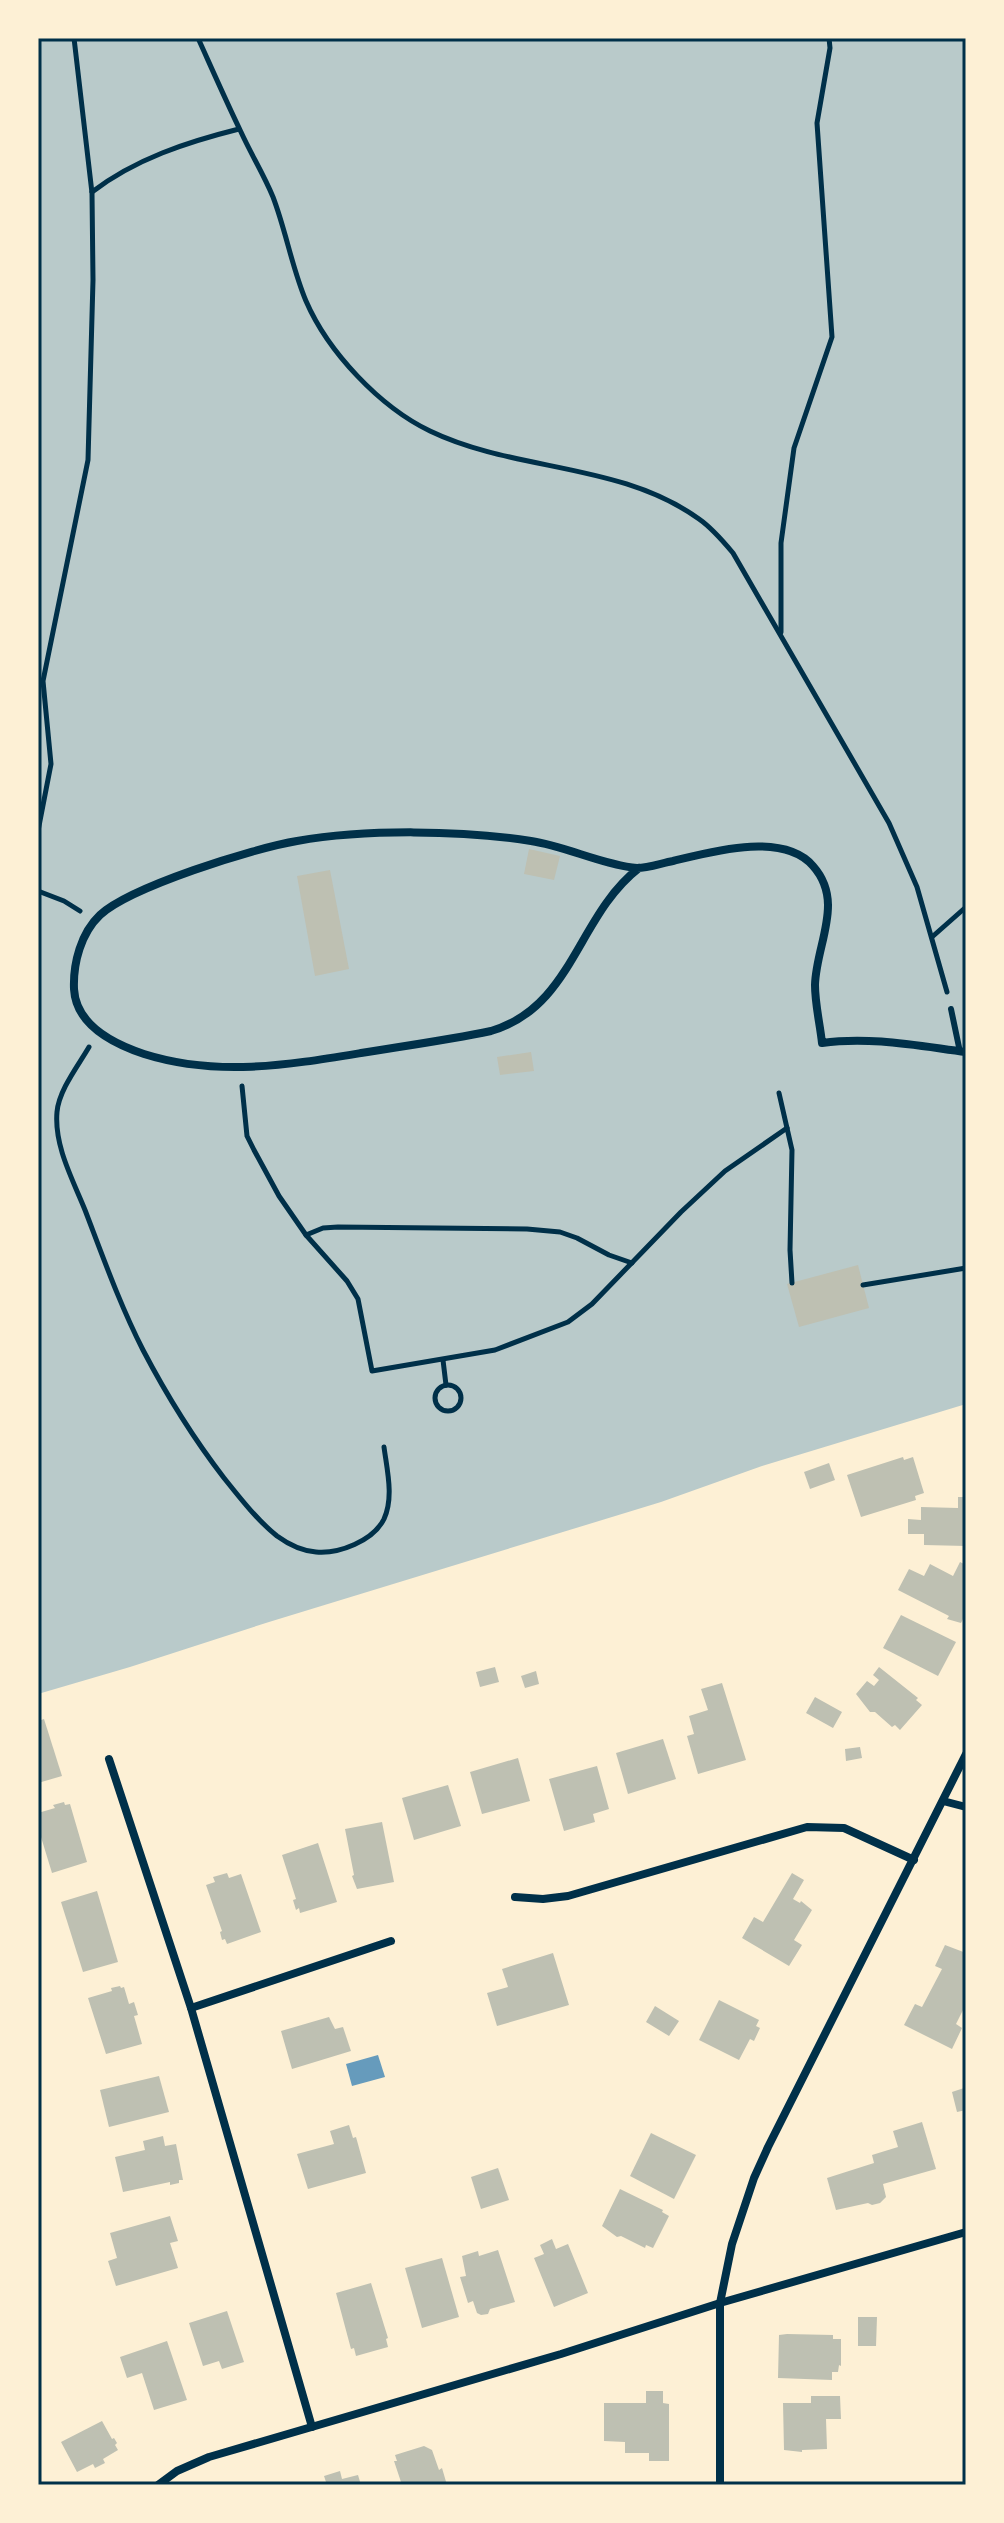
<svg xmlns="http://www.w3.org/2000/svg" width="1004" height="2523" font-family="'Noto Sans',sans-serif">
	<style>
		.green { fill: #b9caca }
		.water { fill: #669bbc }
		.building { fill: #bec0b2 }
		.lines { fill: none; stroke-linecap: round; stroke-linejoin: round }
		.path { stroke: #003049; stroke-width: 5 }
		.service { stroke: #003049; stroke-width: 6 }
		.minor { stroke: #003049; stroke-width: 8 }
		.neatline { fill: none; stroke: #003049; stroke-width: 3 }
	</style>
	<rect width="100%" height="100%" fill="#fdf0d5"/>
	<path class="green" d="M 38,38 L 966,38 L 966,1404 L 762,1466 L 661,1502 L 269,1622 L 130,1667 L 38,1694 Z"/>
	<path class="water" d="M 378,2055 L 385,2077 L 352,2086 L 346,2064 Z"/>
	<g class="building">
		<path d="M 529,849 L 560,856 L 554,880 L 524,874 Z"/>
		<path d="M 330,870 L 349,969 L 315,976 L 297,876 Z"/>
		<path d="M 531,1052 L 534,1071 L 500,1075 L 497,1057 Z"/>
		<path d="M 858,1265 L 869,1308 L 799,1327 L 787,1284 Z"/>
		<path d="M 903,1457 L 904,1460 L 913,1457 L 924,1493 L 915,1496 L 916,1500 L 861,1517 L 847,1475 Z"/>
		<path d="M 829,1463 L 835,1480 L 810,1489 L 804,1472 Z"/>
		<path d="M 958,1497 L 966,1497 L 966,1546 L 924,1545 L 924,1534 L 908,1534 L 908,1519 L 921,1520 L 921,1507 L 958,1508 Z"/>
		<path d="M 960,1562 L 966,1565 L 966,1613 L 961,1623 L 947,1619 L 949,1616 L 898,1590 L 909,1569 L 924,1576 L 930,1564 L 953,1576 Z"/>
		<path d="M 901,1615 L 956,1642 L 938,1676 L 883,1648 Z"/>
		<path d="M 495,1667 L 499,1682 L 480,1687 L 476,1672 Z"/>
		<path d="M 879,1667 L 918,1698 L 916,1700 L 922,1705 L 900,1730 L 895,1725 L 892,1727 L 875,1712 L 870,1712 L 856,1694 L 867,1681 L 874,1686 L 879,1680 L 873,1675 Z"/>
		<path d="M 536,1671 L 539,1684 L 525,1688 L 521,1676 Z"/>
		<path d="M 722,1683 L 746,1760 L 698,1774 L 687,1736 L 694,1734 L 689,1716 L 708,1710 L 701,1689 Z"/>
		<path d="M 815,1697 L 842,1712 L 833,1728 L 806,1713 Z"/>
		<path d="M 44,1719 L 62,1776 L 38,1783 L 38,1721 Z"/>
		<path d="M 663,1739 L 676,1779 L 628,1794 L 616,1753 Z"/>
		<path d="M 860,1747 L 862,1758 L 846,1761 L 845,1749 Z"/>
		<path d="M 518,1758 L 530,1801 L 482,1814 L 470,1772 Z"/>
		<path d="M 597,1766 L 609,1809 L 593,1814 L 595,1822 L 564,1831 L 549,1779 Z"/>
		<path d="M 448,1785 L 461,1826 L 414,1840 L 402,1798 Z"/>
		<path d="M 64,1802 L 65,1805 L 70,1804 L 87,1862 L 52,1873 L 41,1837 L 38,1838 L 38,1813 L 55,1808 L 53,1805 Z"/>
		<path d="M 382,1822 L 394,1882 L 357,1889 L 352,1876 L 354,1875 L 345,1829 Z"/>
		<path d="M 318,1843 L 337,1902 L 300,1913 L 299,1908 L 296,1910 L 293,1900 L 296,1899 L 282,1855 Z"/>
		<path d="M 227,1873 L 229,1878 L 241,1874 L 261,1932 L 227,1944 L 225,1939 L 222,1940 L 220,1932 L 222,1931 L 206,1885 L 215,1882 L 213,1877 Z"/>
		<path d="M 792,1873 L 804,1880 L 793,1899 L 800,1903 L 801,1901 L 812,1910 L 794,1940 L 802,1945 L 789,1966 L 742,1938 L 754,1917 L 763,1922 Z"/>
		<path d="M 97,1891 L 118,1962 L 83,1972 L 61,1902 Z"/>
		<path d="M 945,1945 L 966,1953 L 966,2004 L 956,2024 L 962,2028 L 952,2049 L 904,2025 L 915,2004 L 922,2007 L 942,1969 L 935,1966 Z"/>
		<path d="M 553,1953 L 569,2005 L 497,2026 L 487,1993 L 508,1987 L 502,1969 Z"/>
		<path d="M 120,1986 L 121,1988 L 124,1987 L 129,2004 L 134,2002 L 138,2015 L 134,2016 L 142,2044 L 106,2054 L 88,1998 L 112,1991 L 111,1988 Z"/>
		<path d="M 719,2000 L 759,2020 L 756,2026 L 760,2028 L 754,2041 L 750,2039 L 739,2060 L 699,2040 Z"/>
		<path d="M 655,2006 L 679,2021 L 669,2036 L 646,2022 Z"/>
		<path d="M 329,2017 L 335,2029 L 343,2027 L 351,2051 L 292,2069 L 281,2031 Z"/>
		<path d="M 159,2076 L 169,2112 L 109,2127 L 100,2090 Z"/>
		<path d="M 964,2088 L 966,2110 L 957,2112 L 952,2092 Z"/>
		<path d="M 922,2122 L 936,2169 L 883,2184 L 886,2197 L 880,2203 L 872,2205 L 868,2203 L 836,2210 L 827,2178 L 874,2163 L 872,2155 L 898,2147 L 893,2131 Z"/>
		<path d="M 349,2125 L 353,2138 L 356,2137 L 366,2173 L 308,2189 L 297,2154 L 334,2144 L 330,2131 Z"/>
		<path d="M 651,2133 L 696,2155 L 674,2199 L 630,2176 Z"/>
		<path d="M 163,2136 L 165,2146 L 176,2144 L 183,2180 L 179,2180 L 179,2183 L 170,2185 L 170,2182 L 123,2192 L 115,2157 L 145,2150 L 143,2141 Z"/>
		<path d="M 498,2168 L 509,2200 L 481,2209 L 471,2177 Z"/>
		<path d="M 620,2189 L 663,2210 L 662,2212 L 669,2216 L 653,2248 L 646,2245 L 645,2248 L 621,2236 L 617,2237 L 602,2226 Z"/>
		<path d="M 170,2216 L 178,2241 L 170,2243 L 178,2268 L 116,2286 L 108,2261 L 117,2258 L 110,2233 Z"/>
		<path d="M 552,2239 L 556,2249 L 568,2244 L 588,2293 L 554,2307 L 534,2258 L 544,2254 L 540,2245 Z"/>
		<path d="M 498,2250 L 515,2302 L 490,2309 L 488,2314 L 481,2315 L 477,2313 L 473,2301 L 468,2303 L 460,2277 L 466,2276 L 462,2256 L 478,2251 L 479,2256 Z"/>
		<path d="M 442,2258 L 459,2317 L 422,2328 L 405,2268 Z"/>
		<path d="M 371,2283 L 388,2338 L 386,2339 L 388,2347 L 356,2356 L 354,2348 L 351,2349 L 336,2293 Z"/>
		<path d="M 227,2311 L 244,2362 L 222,2369 L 219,2361 L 203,2366 L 189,2323 Z"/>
		<path d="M 858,2317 L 877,2317 L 876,2346 L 858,2346 Z"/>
		<path d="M 787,2334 L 833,2335 L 833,2339 L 841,2339 L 841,2366 L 839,2365 L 838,2372 L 832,2372 L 832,2380 L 778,2378 L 779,2335 Z"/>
		<path d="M 167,2341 L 187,2400 L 154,2410 L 142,2373 L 127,2378 L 120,2357 Z"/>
		<path d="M 646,2391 L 663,2391 L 663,2403 L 669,2404 L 669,2461 L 649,2461 L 649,2453 L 625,2453 L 625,2442 L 604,2441 L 604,2403 L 646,2403 Z"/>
		<path d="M 811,2396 L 840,2396 L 841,2419 L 826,2419 L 827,2449 L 802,2450 L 802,2452 L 784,2450 L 783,2403 L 811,2403 Z"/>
		<path d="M 102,2421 L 112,2439 L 114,2438 L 117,2443 L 115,2445 L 118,2450 L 103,2459 L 105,2463 L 95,2468 L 93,2464 L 77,2472 L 61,2442 Z"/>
		<path d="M 424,2446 L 432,2450 L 439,2470 L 442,2468 L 447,2485 L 402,2485 L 394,2461 L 397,2461 L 395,2455 Z"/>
		<path d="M 340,2471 L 342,2479 L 358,2475 L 361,2485 L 327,2485 L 324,2476 Z"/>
	</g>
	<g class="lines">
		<g class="path">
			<path d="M 198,38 C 212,69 226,101 241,132 C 251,154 264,175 273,197 C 286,231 292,268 306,301 C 328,352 380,407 430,431 C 515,472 620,462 699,519 C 712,528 723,541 733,553 L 889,823 L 917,887 L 947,992"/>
			<path d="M 92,192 C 135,159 187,142 239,129"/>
			<path d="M 781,632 L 781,543 L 794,448 L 832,337 L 817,123 L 830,48 L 829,38"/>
			<path d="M 38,831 L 51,764 L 43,681 L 88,460 L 93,280 L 92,193 L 74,38"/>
			<path d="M 38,891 L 64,901 L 80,911"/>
			<path d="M 932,937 L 966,907"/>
			<path d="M 89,1047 C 78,1066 59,1090 57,1112 C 54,1146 73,1180 85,1210 C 103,1257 120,1305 143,1350 C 166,1394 194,1439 224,1478 C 240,1498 257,1520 277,1536 C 288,1544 303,1551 316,1552 C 339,1554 373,1541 384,1519 C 394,1497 387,1470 384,1447"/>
			<path d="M 242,1086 L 247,1136 L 254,1150 L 279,1196 L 306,1235 L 347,1281 L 358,1299 L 372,1371 L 495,1350 L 568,1322 L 592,1304 L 681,1212 L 725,1171 L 787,1128"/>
			<path d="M 779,1093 L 792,1150 L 790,1250 L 792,1283"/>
			<path d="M 306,1235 L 323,1228 L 338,1227 L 527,1229 L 560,1232 L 577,1238 L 609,1255 L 632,1263"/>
			<path d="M 863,1285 L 966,1268"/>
			<path d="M 443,1360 L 446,1385"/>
			<circle cx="448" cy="1398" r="13"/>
		</g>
		<path class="service" d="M 951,1009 L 960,1052"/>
		<g class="minor">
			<path d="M 639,868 C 577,916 573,1007 491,1031 C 448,1040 404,1046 361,1053 C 288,1065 217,1077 144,1054 C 114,1044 76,1026 74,989 C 73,963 81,933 100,915 C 130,887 254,848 297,841 C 365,829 462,830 531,841 C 565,846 603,865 637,868 C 648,868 662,863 673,861 C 710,852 783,831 813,866 C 845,902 816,944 815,985 C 815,1004 820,1024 822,1043 C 870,1036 919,1046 966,1052"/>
			<path d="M 109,1759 L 191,2008 L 312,2427"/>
			<path d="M 943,1801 L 966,1807"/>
			<path d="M 515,1897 L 543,1899 L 568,1896 L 807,1827 L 844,1828 L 914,1860"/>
			<path d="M 191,2008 L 391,1941"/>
			<path d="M 158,2485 L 177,2471 L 209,2457 L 561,2354 L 720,2303 L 966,2232"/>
			<path d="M 720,2485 L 720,2303 L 732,2244 L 754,2178 L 768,2147 L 966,1754"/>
		</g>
	</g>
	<rect width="1004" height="2523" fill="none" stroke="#fdf0d5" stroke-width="80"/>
	<rect x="40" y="40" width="924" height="2443" class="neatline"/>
</svg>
